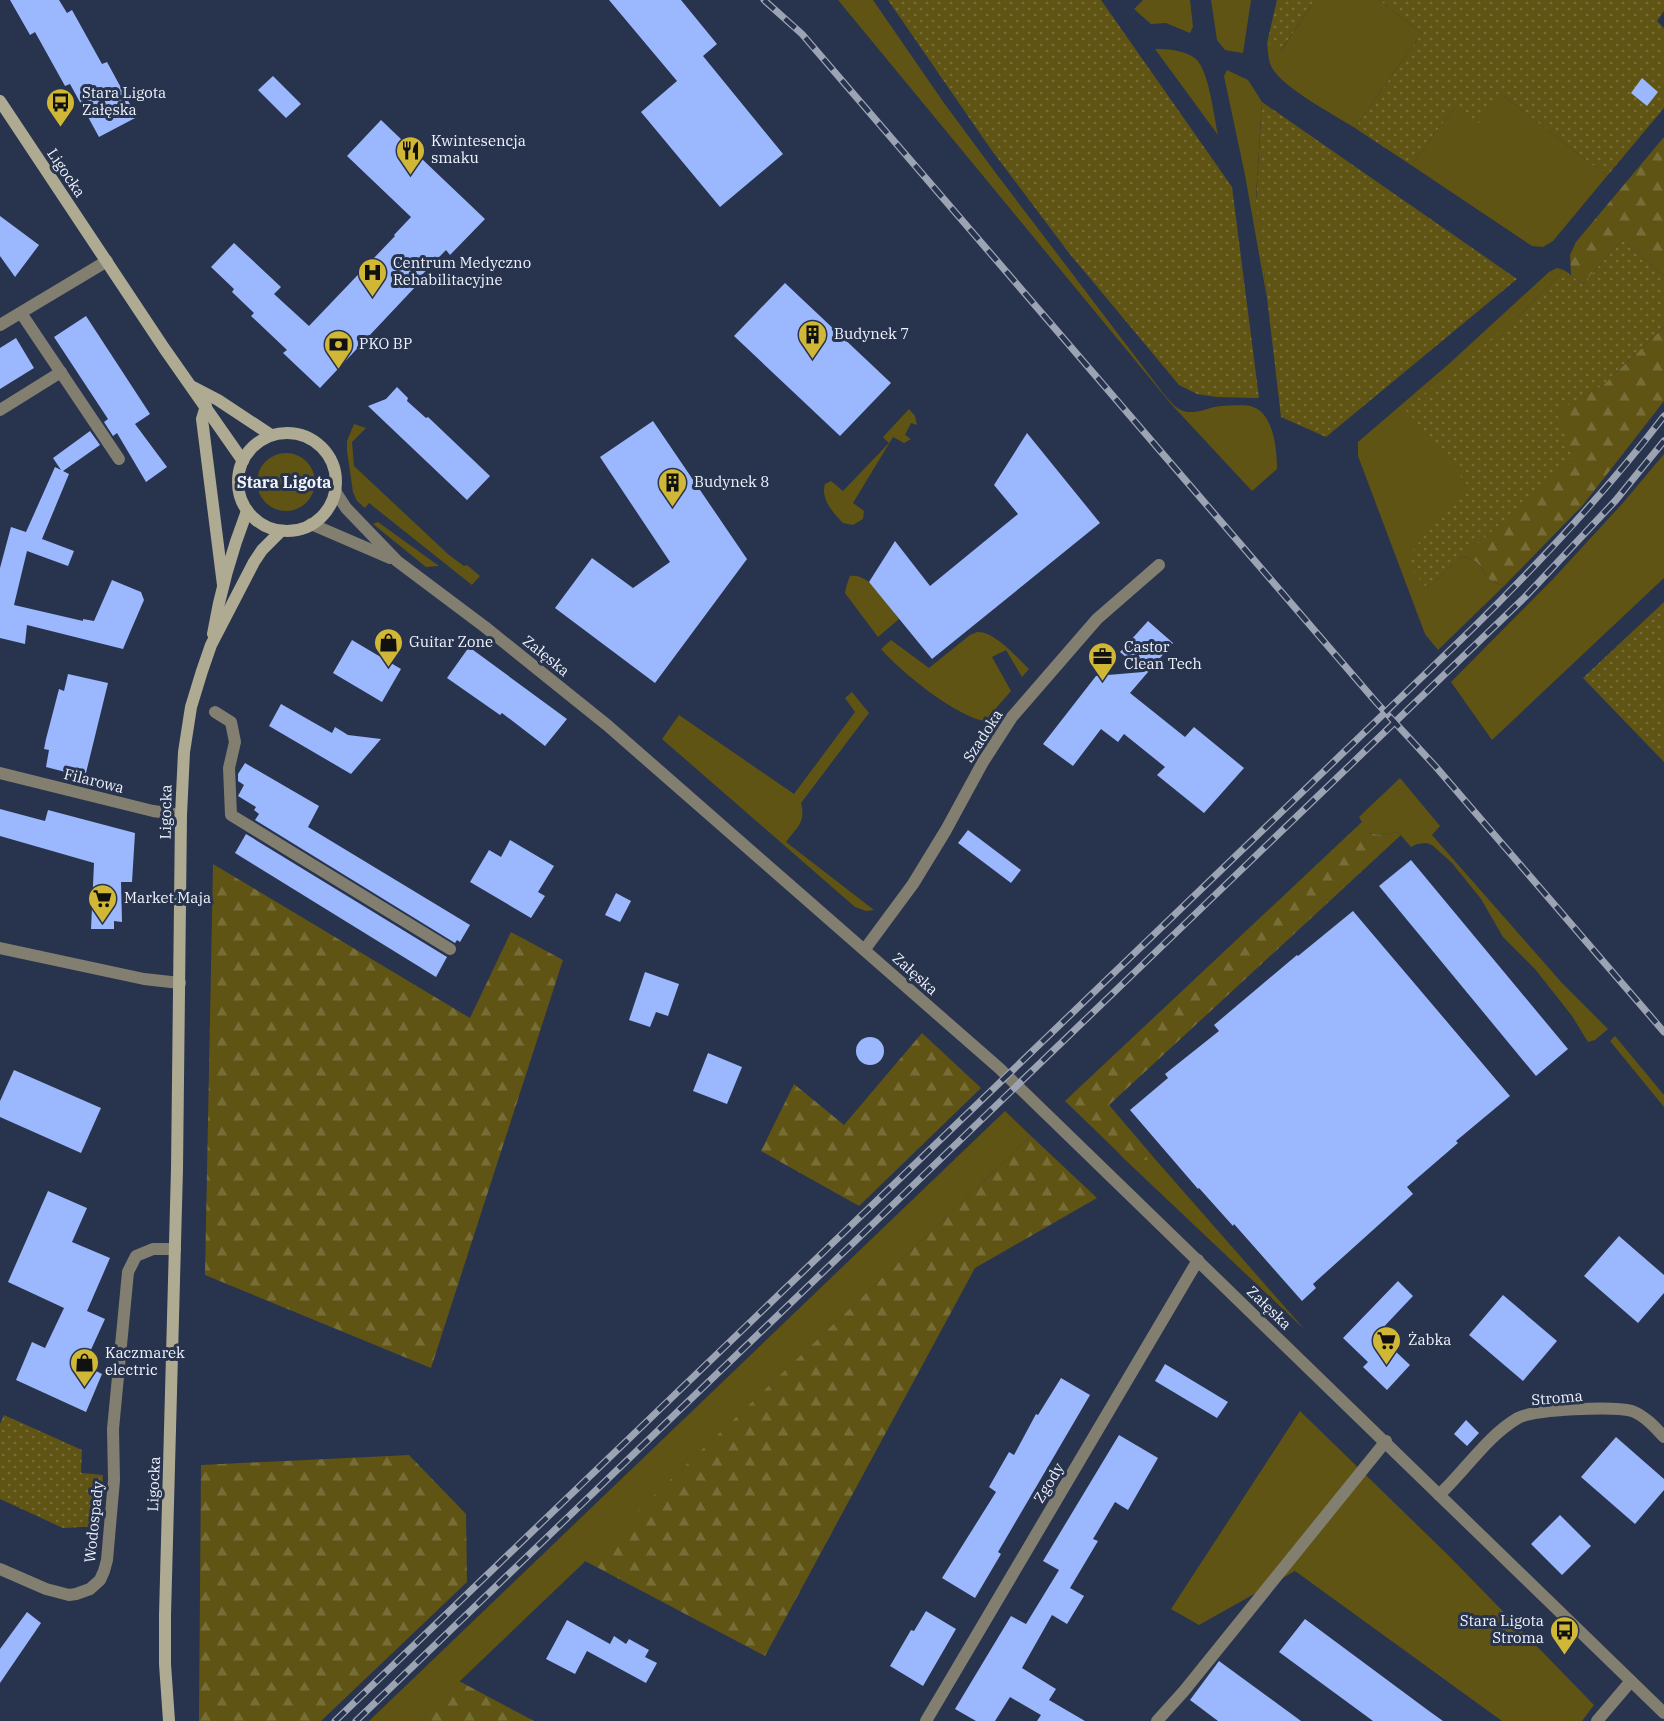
<svg xmlns="http://www.w3.org/2000/svg" width="1664" height="1721" font-family="'IBM Plex Serif',serif">
	<style>
		.grass { fill: #605414 }
		.forest { fill: url(#forest-firs) }
		.park { fill: url(#park-dots) }
		.building { fill: #9bb7fd }
		.lines { fill: none; stroke-linecap: round; stroke-linejoin: round }
		.street { stroke: #827f70; stroke-width: 12 }
		.secondary { stroke: #afaa92; stroke-width: 12 }
		.rail-casing { stroke: #9ca4b4; stroke-width: 7 }
		.rail { stroke: #28334d; stroke-width: 4.5; stroke-dasharray: 14; stroke-linecap: butt }
		.labels { text-anchor: middle; stroke-width: 6; stroke-linejoin: round; paint-order: stroke }
		.poi-label { font-size: 15px; fill: #eef3fd; stroke: #28334d; text-anchor: start }
		.street-label { font-size: 15px; fill: #eef3fd; stroke: #28334d }
		.neighbourhood-label { font-size: 16px; font-weight: bold; fill: #eef3fd; stroke: #28334d }
	</style>
	<defs>
		<pattern id="forest-firs" width="22" height="20" patternUnits="userSpaceOnUse" patternTransform="scale(1.5)"><rect width="22" height="20" fill="#605414"/><path d="M5 1l3.5 6h-7zM16 11l3.5 6h-7z" fill="#776d37"/></pattern>
		<pattern id="park-dots" width="8" height="8" patternUnits="userSpaceOnUse" patternTransform="scale(1.5)"><rect width="8" height="8" fill="#605414"/><path d="M2 2h.1M6 6h.1" fill="none" stroke="#776d37" stroke-width="1.8" stroke-linecap="round"/></pattern>
	</defs>
	<rect width="100%" height="100%" fill="#28334d"/>
	<g class="grass">
		<path d="M 838,0 L 873,0 L 944,103 L 995,172 L 1163,393 C 1170,401 1177,411 1188,412 C 1199,413 1210,407 1221,406 C 1230,406 1245,404 1253,407 C 1274,414 1277,451 1277,469 L 1252,491 L 1172,405 Z"/>
		<path d="M 1143,0 L 1190,0 L 1193,27 L 1190,33 L 1166,23 L 1151,24 L 1134,9 Z"/>
		<path d="M 1211,0 L 1251,0 L 1243,53 L 1225,50 L 1217,40 Z"/>
		<path d="M 1315,0 L 1379,0 L 1422,33 L 1355,128 C 1333,114 1282,88 1271,66 C 1268,59 1268,50 1267,43 L 1281,51 Z"/>
		<path d="M 1155,49 C 1169,49 1185,50 1196,59 C 1209,71 1214,117 1218,135 Z"/>
		<path d="M 1227,70 L 1248,80 L 1262,102 L 1256,197 L 1267,299 L 1245,175 L 1224,76 Z"/>
		<path d="M 1501,94 L 1607,176 L 1553,241 L 1543,247 L 1532,246 L 1411,165 L 1455,107 Z"/>
		<path d="M 1557,268 L 1564,270 L 1518,317 L 1467,484 L 1427,588 L 1462,557 C 1490,560 1477,583 1505,585 L 1438,650 L 1425,634 L 1358,456 L 1358,442 L 1451,362 L 1549,272 Z"/>
		<path d="M 909,409 L 915,416 L 917,425 L 911,423 L 905,435 L 911,439 L 904,443 L 893,437 L 853,503 L 864,511 L 863,519 L 853,525 L 843,523 C 834,514 820,498 825,484 L 831,481 L 843,491 L 889,443 L 883,437 Z"/>
		<path d="M 354,424 L 366,428 L 352,442 L 354,466 L 449,555 L 464,566 L 467,565 L 480,576 L 472,585 L 369,503 L 365,508 L 357,501 L 353,492 L 347,451 L 347,441 Z"/>
		<circle cx="286" cy="482" r="29"/>
		<path d="M 1664,454 L 1664,578 L 1492,740 L 1451,682 L 1553,579 L 1622,504 Z"/>
		<path d="M 378,522 L 439,566 L 426,567 L 373,524 Z"/>
		<path d="M 850,576 C 871,573 888,605 899,619 L 878,637 L 845,593 L 847,584 Z"/>
		<path d="M 977,632 C 996,632 1015,656 1029,669 L 1022,677 L 1006,650 L 992,657 L 1011,691 L 989,716 L 988,722 C 956,717 902,673 881,649 L 891,640 L 929,668 L 970,635 Z"/>
		<path d="M 852,692 L 869,713 L 801,803 C 806,823 797,827 786,842 L 874,910 L 866,911 L 855,907 L 662,739 L 679,715 L 794,794 L 855,712 L 845,698 Z"/>
		<path d="M 1400,778 L 1440,826 L 1432,835 L 1562,983 L 1608,1029 L 1595,1040 L 1588,1042 L 1572,1016 L 1535,969 L 1503,937 L 1481,899 L 1452,863 L 1432,845 L 1426,843 L 1417,844 L 1411,847 L 1398,832 L 1380,835 L 1368,833 L 1359,817 Z"/>
		<path d="M 1615,1036 L 1664,1095 L 1664,1107 L 1610,1041 Z"/>
		<path d="M 1005,1111 L 1031,1136 L 418,1721 L 369,1721 Z"/>
		<path d="M 1118,1153 C 1130,1162 1142,1159 1155,1159 L 1305,1330 Z"/>
		<path d="M 1300,1411 L 1449,1556 L 1594,1705 L 1582,1721 L 1502,1721 L 1295,1571 L 1199,1625 L 1171,1609 Z"/>
	</g>
	<g class="forest">
		<path d="M 1664,137 L 1664,276 L 1622,240 L 1583,284 L 1571,275 L 1570,255 L 1576,242 Z"/>
		<path d="M 1664,327 L 1664,401 L 1583,505 L 1505,585 C 1477,583 1490,560 1462,557 L 1574,458 L 1555,412 L 1603,385 Z"/>
		<path d="M 1363,821 L 1368,833 L 1380,835 L 1398,832 L 1401,835 L 1109,1105 L 1155,1159 L 1133,1161 L 1124,1158 L 1065,1101 Z"/>
		<path d="M 213,864 L 470,1018 L 511,932 L 563,960 L 431,1368 L 205,1275 Z"/>
		<path d="M 922,1033 L 981,1088 L 859,1206 L 761,1151 L 794,1084 L 844,1125 Z"/>
		<path d="M 1031,1136 L 1097,1198 L 975,1268 L 765,1656 L 585,1561 Z"/>
		<path d="M 409,1455 L 466,1514 L 467,1582 L 321,1721 L 199,1721 L 201,1465 Z"/>
		<path d="M 459,1681 L 534,1721 L 418,1721 Z"/>
	</g>
	<g class="park">
		<path d="M 888,0 L 1101,0 L 1232,187 L 1259,398 L 1216,397 L 1197,394 L 1179,385 L 1069,253 L 990,148 Z"/>
		<path d="M 1277,0 L 1315,0 L 1280,52 L 1267,43 Z"/>
		<path d="M 1379,0 L 1664,0 L 1664,11 L 1657,21 L 1664,28 L 1664,108 L 1607,176 L 1501,94 L 1479,123 L 1455,107 L 1411,165 L 1355,128 L 1422,33 Z"/>
		<path d="M 1262,102 L 1517,279 L 1326,437 L 1281,417 L 1256,203 Z"/>
		<path d="M 1622,240 L 1664,276 L 1664,327 L 1603,385 L 1556,412 L 1575,458 L 1427,588 L 1404,561 L 1467,484 L 1405,409 L 1518,317 L 1564,270 L 1583,284 Z"/>
		<path d="M 1664,602 L 1664,762 L 1583,678 Z"/>
		<path d="M 4,1415 L 82,1450 L 81,1473 L 103,1475 L 101,1526 L 63,1528 L 0,1499 L 0,1424 Z"/>
	</g>
	<g class="building">
		<path d="M 10,0 L 59,0 L 67,13 L 72,10 L 102,64 L 107,62 L 137,117 L 99,137 L 70,84 L 65,86 L 35,32 L 30,35 Z"/>
		<path d="M 609,0 L 681,0 L 717,44 L 703,56 L 783,154 L 720,207 L 641,112 L 677,81 Z"/>
		<path d="M 273,76 L 301,104 L 286,118 L 258,90 Z"/>
		<path d="M 1642,78 L 1658,92 L 1647,106 L 1631,93 Z"/>
		<path d="M 381,120 L 485,219 L 450,255 L 446,250 L 415,282 L 418,284 L 320,388 L 283,353 L 287,350 L 251,316 L 254,313 L 232,292 L 234,289 L 211,267 L 234,243 L 281,287 L 274,294 L 309,326 L 395,236 L 394,235 L 411,217 L 347,156 Z"/>
		<path d="M 0,216 L 39,245 L 15,277 L 0,256 Z"/>
		<path d="M 785,283 L 891,383 L 840,436 L 734,336 Z"/>
		<path d="M 86,316 L 150,414 L 135,424 L 167,467 L 146,482 L 117,433 L 113,436 L 104,422 L 108,419 L 54,337 Z"/>
		<path d="M 16,338 L 34,368 L 0,389 L 0,348 Z"/>
		<path d="M 397,387 L 408,398 L 407,401 L 426,418 L 428,417 L 490,476 L 467,500 L 368,406 L 386,399 Z"/>
		<path d="M 653,421 L 747,559 L 655,683 L 555,608 L 592,558 L 633,588 L 670,562 L 600,457 Z"/>
		<path d="M 90,431 L 100,445 L 63,471 L 69,474 L 42,539 L 74,551 L 68,566 L 27,551 L 14,605 L 83,621 L 83,619 L 94,621 L 112,580 L 141,592 L 144,600 L 131,630 L 123,649 L 27,625 L 25,644 L 0,638 L 0,568 L 11,527 L 26,532 L 55,467 L 61,470 L 53,458 Z"/>
		<path d="M 1027,433 L 1100,523 L 932,659 L 869,582 L 895,541 L 930,586 L 1018,514 L 994,485 Z"/>
		<path d="M 1148,621 L 1173,643 L 1130,693 L 1185,737 L 1194,727 L 1244,768 L 1204,813 L 1157,775 L 1165,767 L 1124,734 L 1118,742 L 1101,729 L 1073,766 L 1043,744 L 1096,676 L 1143,672 L 1120,652 Z"/>
		<path d="M 352,640 L 401,669 L 382,702 L 333,673 Z"/>
		<path d="M 469,647 L 567,719 L 545,746 L 502,713 L 500,715 L 447,678 Z"/>
		<path d="M 68,674 L 108,683 L 85,777 L 46,767 L 49,750 L 44,749 L 46,739 L 59,689 L 64,691 Z"/>
		<path d="M 281,704 L 332,733 L 335,727 L 348,735 L 381,739 L 351,774 L 269,726 Z"/>
		<path d="M 245,763 L 319,806 L 308,827 L 470,925 L 460,942 L 457,940 L 455,943 L 255,820 L 259,814 L 254,810 L 256,807 L 238,796 L 244,785 L 238,781 L 238,774 Z"/>
		<path d="M 0,809 L 45,821 L 48,810 L 135,833 L 132,882 L 121,882 L 122,922 L 114,921 L 114,929 L 91,929 L 94,863 L 0,836 Z"/>
		<path d="M 968,830 L 1021,870 L 1011,883 L 958,843 Z"/>
		<path d="M 246,834 L 447,957 L 436,977 L 235,853 Z"/>
		<path d="M 510,840 L 554,866 L 538,892 L 545,896 L 531,918 L 470,882 L 489,850 L 501,857 Z"/>
		<path d="M 1411,860 L 1568,1049 L 1536,1076 L 1379,886 Z"/>
		<path d="M 616,893 L 631,901 L 620,922 L 605,915 Z"/>
		<path d="M 1353,911 L 1510,1096 L 1456,1141 L 1458,1143 L 1407,1187 L 1413,1194 L 1313,1284 L 1316,1288 L 1302,1301 L 1234,1224 L 1233,1226 L 1199,1188 L 1198,1189 L 1130,1110 L 1168,1078 L 1165,1074 L 1219,1031 L 1214,1025 L 1297,955 L 1298,956 Z"/>
		<path d="M 645,972 L 679,984 L 668,1016 L 656,1012 L 650,1027 L 629,1020 Z"/>
		<circle cx="870" cy="1051" r="14"/>
		<path d="M 708,1053 L 742,1067 L 727,1104 L 693,1091 Z"/>
		<path d="M 14,1070 L 101,1108 L 81,1153 L 0,1117 L 0,1101 Z"/>
		<path d="M 48,1191 L 87,1208 L 72,1242 L 110,1258 L 87,1311 L 105,1319 L 84,1365 L 102,1374 L 86,1412 L 16,1380 L 32,1342 L 45,1348 L 64,1308 L 8,1282 Z"/>
		<path d="M 1619,1236 L 1664,1275 L 1664,1293 L 1638,1323 L 1584,1276 Z"/>
		<path d="M 1398,1281 L 1413,1296 L 1377,1334 L 1410,1365 L 1387,1390 L 1363,1367 L 1368,1362 L 1343,1338 Z"/>
		<path d="M 1503,1295 L 1557,1341 L 1523,1381 L 1469,1335 Z"/>
		<path d="M 1165,1364 L 1228,1402 L 1217,1418 L 1155,1381 Z"/>
		<path d="M 1061,1378 L 1090,1395 L 998,1552 L 1001,1554 L 975,1598 L 942,1578 L 996,1492 L 989,1487 L 1009,1452 L 1014,1455 L 1036,1414 L 1038,1415 Z"/>
		<path d="M 1466,1420 L 1479,1433 L 1467,1446 L 1454,1434 Z"/>
		<path d="M 1119,1435 L 1158,1458 L 1128,1510 L 1115,1502 L 1093,1539 L 1098,1541 L 1070,1588 L 1084,1596 L 1067,1624 L 1052,1615 L 1022,1668 L 1056,1689 L 1049,1700 L 1085,1721 L 1037,1721 L 1041,1715 L 1010,1697 L 995,1721 L 976,1721 L 955,1709 L 1011,1616 L 1026,1624 L 1059,1570 L 1043,1561 Z"/>
		<path d="M 1616,1437 L 1664,1479 L 1664,1490 L 1635,1524 L 1581,1477 Z"/>
		<path d="M 1560,1515 L 1591,1546 L 1562,1575 L 1531,1544 Z"/>
		<path d="M 926,1611 L 956,1629 L 923,1686 L 890,1666 L 911,1630 L 914,1631 Z"/>
		<path d="M 27,1612 L 41,1623 L 0,1683 L 0,1649 Z"/>
		<path d="M 1305,1619 L 1429,1711 L 1443,1721 L 1373,1721 L 1279,1652 Z"/>
		<path d="M 567,1620 L 610,1644 L 614,1636 L 626,1644 L 629,1639 L 649,1650 L 645,1657 L 657,1663 L 646,1683 L 587,1651 L 575,1674 L 546,1659 Z"/>
		<path d="M 1219,1661 L 1301,1721 L 1218,1721 L 1190,1700 Z"/>
	</g>
	<g class="lines">
		<g class="street">
			<path d="M 21,313 L 119,459"/>
			<path d="M 0,325 L 107,261"/>
			<path d="M 0,410 L 61,372"/>
			<path d="M 335,491 L 346,508 L 397,561 L 485,627 L 607,725 L 999,1068 L 1664,1713"/>
			<path d="M 311,524 L 390,558"/>
			<path d="M 215,712 L 231,722 L 235,742 L 229,768 L 231,815 L 450,949"/>
			<path d="M 0,773 L 153,811 L 181,815"/>
			<path d="M 0,948 L 144,979 L 180,983"/>
			<path d="M 865,949 L 913,884 L 946,830 L 983,762 L 1012,717 L 1097,619 L 1159,565"/>
			<path d="M 1439,1495 C 1465,1471 1487,1436 1518,1418 C 1535,1409 1613,1406 1632,1411 C 1645,1416 1655,1427 1664,1437"/>
			<path d="M 0,1569 L 46,1589 L 69,1595 L 76,1594 L 90,1589 L 100,1580 L 104,1571 L 107,1560 L 114,1480 L 113,1429 L 128,1272 L 136,1256 L 153,1249 L 175,1249"/>
			<path d="M 926,1721 L 1198,1260"/>
			<path d="M 1157,1721 L 1184,1691 L 1386,1441"/>
			<path d="M 1597,1721 L 1631,1681"/>
		</g>
		<g class="secondary">
			<path d="M 0,101 L 164,348 L 243,461"/>
			<path d="M 193,387 L 218,400 L 271,435"/>
			<path d="M 206,406 L 202,419 L 223,585"/>
			<circle cx="287" cy="482" r="49"/>
			<path d="M 213,634 C 220,592 232,550 247,511"/>
			<path d="M 169,1721 L 165,1664 L 165,1615 L 177,1169 L 181,815 L 184,752 L 191,707 L 202,671 L 211,645 L 254,562 L 262,550 L 281,531"/>
		</g>
		<defs>
			<g id="rail">
				<path d="M 764,0 L 802,34 L 1376,702 L 1436,767 L 1664,1032"/>
				<path d="M 335,1721 L 1472,629 C 1540,562 1606,492 1664,416"/>
				<path d="M 356,1721 L 1525,597 L 1616,500 L 1664,441"/>
			</g>
		</defs>
		<use href="#rail" class="rail-casing"/>
		<use href="#rail" class="rail"/>
	</g>
	<defs>
		<symbol id="bus-pin" viewBox="-11 -11 22 30"><path d="M0 17L-7.5 6A9.5 9.5 0 1 1 7.5 6Z" fill="#d1b736" stroke="#28334d"/><path d="M-5-6H5V4H4V6H2V4H-2V6H-4V4H-5ZM-3.5-4V0h7V-4ZM-3.5 1.2v1.5H-2V1.2ZM2 1.2v1.5H3.5V1.2Z" fill="#111"/></symbol>
		<symbol id="restaurant-pin" viewBox="-11 -11 22 30"><path d="M0 17L-7.5 6A9.5 9.5 0 1 1 7.5 6Z" fill="#d1b736" stroke="#28334d"/><path d="M-5-6h1v4h1v-4h1v4h1v-4h1v5L-1.5 .5V6h-2V.5L-5-1ZM5-6V6H3V1.5H1.5Q1.5-4 5-6Z" fill="#111"/></symbol>
		<symbol id="hospital-pin" viewBox="-11 -11 22 30"><path d="M0 17L-7.5 6A9.5 9.5 0 1 1 7.5 6Z" fill="#d1b736" stroke="#28334d"/><path d="M-5-5h3v3.5h4V-5h3V5h-3V1.5h-4V5h-3Z" fill="#111"/></symbol>
		<symbol id="building-pin" viewBox="-11 -11 22 30"><path d="M0 17L-7.5 6A9.5 9.5 0 1 1 7.5 6Z" fill="#d1b736" stroke="#28334d"/><path d="M-4-6H4V6H1V3H-1V6H-4ZM-2.5-4.3h1.7v1.8h-1.7ZM.8-4.3h1.7v1.8H.8ZM-2.5-1h1.7V.8h-1.7ZM.8-1h1.7V.8H.8Z" fill="#111"/></symbol>
		<symbol id="bank-pin" viewBox="-11 -11 22 30"><path d="M0 17L-7.5 6A9.5 9.5 0 1 1 7.5 6Z" fill="#d1b736" stroke="#28334d"/><path d="M-6-4H6V4H-6ZM0-2.3a2.3 2.3 0 1 0 0 4.6a2.3 2.3 0 1 0 0-4.6Z" fill="#111"/></symbol>
		<symbol id="shop-pin" viewBox="-11 -11 22 30"><path d="M0 17L-7.5 6A9.5 9.5 0 1 1 7.5 6Z" fill="#d1b736" stroke="#28334d"/><path d="M-5-2.5h2.3a2.7 3.5 0 0 1 5.4 0H5L5.5 6h-11ZM-1.5-2.5h3a1.5 2.3 0 0 0-3 0Z" fill="#111"/></symbol>
		<symbol id="office-pin" viewBox="-11 -11 22 30"><path d="M0 17L-7.5 6A9.5 9.5 0 1 1 7.5 6Z" fill="#d1b736" stroke="#28334d"/><path d="M-6-3h4V-5.5h4V-3h4V5H-6ZM-1-4.5V-3h2v-1.5ZM-6 0V1H6V0Z" fill="#111"/></symbol>
		<symbol id="supermarket-pin" viewBox="-11 -11 22 30"><path d="M0 17L-7.5 6A9.5 9.5 0 1 1 7.5 6Z" fill="#d1b736" stroke="#28334d"/><path d="M-6-5.5h2.5l.6 2H6L4.5 2H-2.5L-4.4-4H-6ZM-1.5 3.2a1.3 1.3 0 1 0 .1 0ZM3 3.2a1.3 1.3 0 1 0 .1 0Z" fill="#111"/></symbol>
	</defs>
	<g fill-rule="evenodd">
		<use href="#bus-pin" x="44" y="86" width="33" height="45"/>
		<use href="#restaurant-pin" x="394" y="134" width="33" height="45"/>
		<use href="#hospital-pin" x="356" y="256" width="33" height="45"/>
		<use href="#building-pin" x="796" y="318" width="33" height="45"/>
		<use href="#bank-pin" x="322" y="328" width="33" height="45"/>
		<use href="#building-pin" x="656" y="466" width="33" height="45"/>
		<use href="#shop-pin" x="372" y="626" width="33" height="45"/>
		<use href="#office-pin" x="1086" y="640" width="33" height="45"/>
		<use href="#supermarket-pin" x="86" y="882" width="33" height="45"/>
		<use href="#supermarket-pin" x="1370" y="1324" width="33" height="45"/>
		<use href="#shop-pin" x="68" y="1346" width="33" height="45"/>
		<use href="#bus-pin" x="1548" y="1614" width="33" height="45"/>
	</g>
	<g class="labels">
		<g class="poi-label">
			<text x="82" y="98">Stara Ligota<tspan x="82" dy="17">Załęska</tspan></text>
			<text x="431" y="146">Kwintesencja<tspan x="431" dy="17">smaku</tspan></text>
			<text x="393" y="268">Centrum Medyczno<tspan x="393" dy="17">Rehabilitacyjne</tspan></text>
			<text x="834" y="339">Budynek 7</text>
			<text x="359" y="349">PKO BP</text>
			<text x="694" y="487">Budynek 8</text>
			<text x="409" y="647">Guitar Zone</text>
			<text x="1124" y="652">Castor<tspan x="1124" dy="17">Clean Tech</tspan></text>
			<text x="124" y="903">Market Maja</text>
			<text x="1408" y="1345">Żabka</text>
			<text x="105" y="1358">Kaczmarek<tspan x="105" dy="17">electric</tspan></text>
			<text x="1544" y="1626" text-anchor="end">Stara Ligota<tspan x="1544" dy="17">Stroma</tspan></text>
		</g>
		<g class="street-label">
			<text transform="translate(66 173) rotate(56)" y="5">Ligocka</text>
			<text transform="translate(546 656) rotate(39)" y="5">Załęska</text>
			<text transform="translate(983 736) rotate(-57)" y="5">Szadoka</text>
			<text transform="translate(94 781) rotate(14)" y="5">Filarowa</text>
			<text transform="translate(166 812) rotate(-89)" y="5">Ligocka</text>
			<text transform="translate(915 974) rotate(42)" y="5">Załęska</text>
			<text transform="translate(1269 1308) rotate(44)" y="5">Załęska</text>
			<text transform="translate(1557 1398) rotate(-5)" y="5">Stroma</text>
			<text transform="translate(1049 1483) rotate(-59)" y="5">Zgody</text>
			<text transform="translate(154 1484) rotate(-88)" y="5">Ligocka</text>
			<text transform="translate(94 1522) rotate(-84)" y="5">Wodospady</text>
		</g>
		<g class="neighbourhood-label">
			<text x="284" y="488">Stara Ligota</text>
		</g>
	</g>
</svg>
